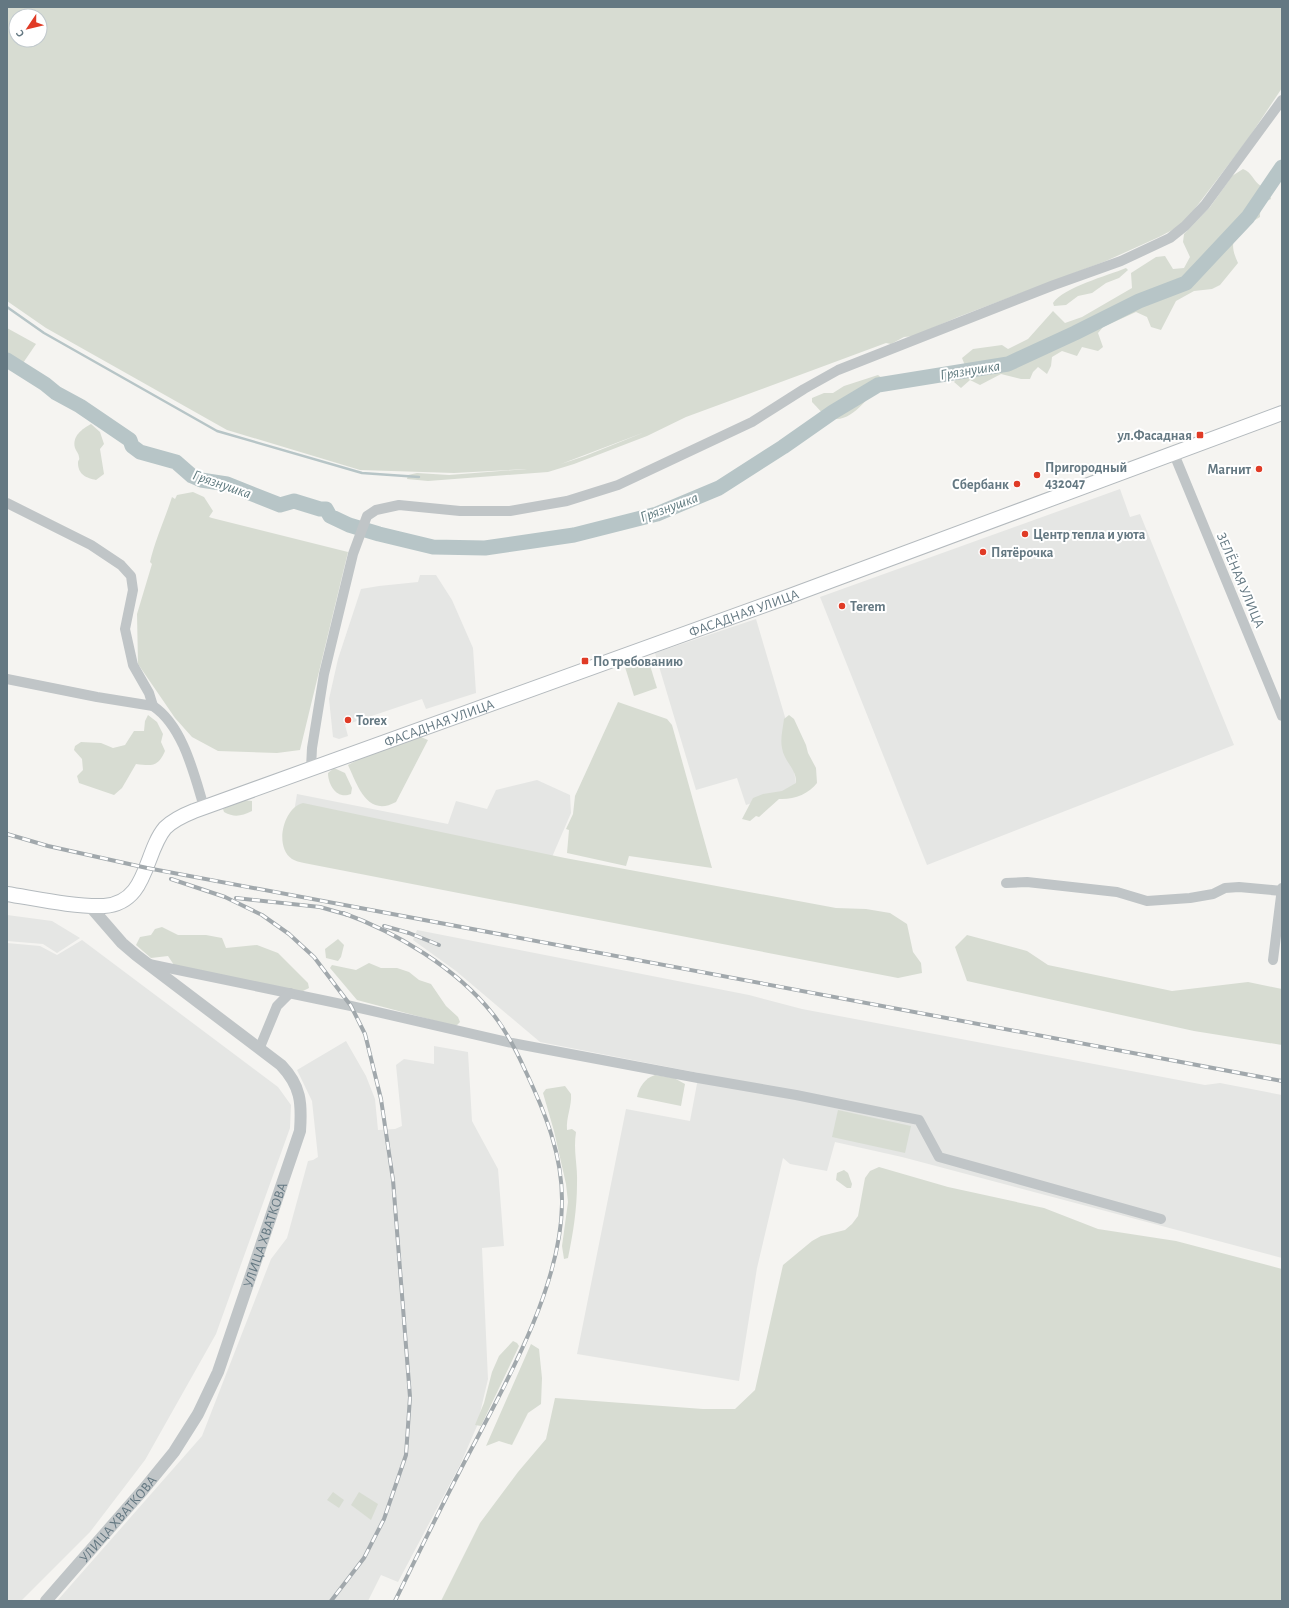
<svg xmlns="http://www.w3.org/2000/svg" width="1289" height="1608" font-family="'Alegreya Sans',sans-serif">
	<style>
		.built { fill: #e5e6e4 }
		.green { fill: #d7dcd2; fill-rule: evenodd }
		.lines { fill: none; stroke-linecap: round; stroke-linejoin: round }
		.stream { stroke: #b7c5c7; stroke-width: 2.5 }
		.river { stroke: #b7c5c7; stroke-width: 15 }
		.secondary-casing { stroke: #b4babe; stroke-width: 16 }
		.minor { stroke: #c0c5c7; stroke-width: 10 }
		.tertiary { stroke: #c0c5c7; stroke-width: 12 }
		.secondary { stroke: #fff; stroke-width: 14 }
		.rail-casing { stroke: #a1a8ac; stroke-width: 4 }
		.rail { stroke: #fff; stroke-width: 2.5; stroke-dasharray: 8; stroke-linecap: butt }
		.poi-dot { fill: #e03b26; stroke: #fff; stroke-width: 1.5 }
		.labels { text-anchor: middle; stroke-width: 4; stroke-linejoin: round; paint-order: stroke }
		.poi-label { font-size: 14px; font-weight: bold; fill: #647882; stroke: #fff; text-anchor: start }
		.street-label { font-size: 14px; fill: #647882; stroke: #fff }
		.water-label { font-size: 15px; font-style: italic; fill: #5f7a7f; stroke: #fff }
	</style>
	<rect width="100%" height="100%" fill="#f5f4f1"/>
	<g class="built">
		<path d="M 1120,489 L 1130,517 L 1140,514 L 1234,745 L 927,865 L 820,597 Z"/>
		<path d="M 420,575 L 436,575 L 452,600 L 473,648 L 476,693 L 426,709 L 422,699 L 345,725 L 348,736 L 339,739 L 333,737 L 329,699 L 338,659 L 361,589 L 379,586 L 418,582 Z"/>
		<path d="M 756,619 L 785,717 L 797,789 L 746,805 L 737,778 L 696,790 L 655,653 Z"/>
		<path d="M 537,780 L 570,795 L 571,813 L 549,864 L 294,812 L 297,794 L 448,824 L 456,801 L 487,809 L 496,790 Z"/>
		<path d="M 7,915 L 52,921 L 80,938 L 57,953 L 43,944 L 7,941 Z"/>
		<path d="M 417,930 L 749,995 L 802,1009 L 1205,1085 L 1220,1083 L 1282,1095 L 1282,1258 L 902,1157 L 835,1142 L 827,1171 L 790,1164 L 783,1158 L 757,1268 L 739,1381 L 577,1354 L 626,1109 L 690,1121 L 699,1073 L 540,1042 L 456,971 L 413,940 Z"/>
		<path d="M 82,940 L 278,1087 L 291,1105 L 290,1128 L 216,1334 L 145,1460 L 90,1532 L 21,1601 L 7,1601 L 7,943 L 40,946 L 57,955 Z"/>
		<path d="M 346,1041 L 366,1076 L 375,1099 L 378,1130 L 395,1129 L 402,1126 L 396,1065 L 404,1059 L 434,1064 L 434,1046 L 468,1052 L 472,1121 L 498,1169 L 504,1246 L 482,1248 L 488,1379 L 477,1426 L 460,1465 L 398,1582 L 381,1575 L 368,1601 L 57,1601 L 202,1436 L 271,1259 L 287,1238 L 308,1161 L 313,1160 L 318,1157 L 312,1101 L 297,1070 Z"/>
	</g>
	<g class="green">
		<path d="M 7,7 L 1282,7 L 1282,88 L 1248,139 L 1187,219 L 1176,228 L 1159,237 L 1106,261 L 958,317 L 914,336 L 904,337 L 891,344 L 886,343 L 686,417 L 647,436 L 574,464 L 548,472 L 428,481 L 407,479 L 408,475 L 417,473 L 449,475 L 527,469 L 454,473 L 360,470 L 227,430 L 46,328 L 7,301 ZM 16,16 L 40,16 L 40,40 L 16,40 ZM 645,432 L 585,456 L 561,464 Z"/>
		<path d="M 1282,160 L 1282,179 L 1269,192 L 1271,199 C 1262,203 1260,208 1260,217 L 1255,220 L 1249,218 C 1234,234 1228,242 1238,263 L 1220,285 L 1212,289 L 1194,291 L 1176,301 L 1161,330 L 1151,327 L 1147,317 L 1136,312 L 1103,327 L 1098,333 L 1103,347 L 1098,351 L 1082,347 L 1077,356 L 1062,351 L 1052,357 L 1051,366 L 1047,374 L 1038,367 L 1033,372 L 1030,379 L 1021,379 L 1001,374 L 980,385 L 970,380 L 961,388 L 954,382 L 966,368 L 962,358 L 973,349 L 1002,345 L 1008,349 L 1028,339 L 1053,311 L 1065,323 L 1082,317 L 1132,288 L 1131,273 L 1156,257 L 1165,256 L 1173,269 L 1184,268 L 1190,257 L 1183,242 L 1184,234 L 1210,207 L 1232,176 L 1243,169 C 1252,172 1253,181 1261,186 L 1266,183 Z"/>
		<path d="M 1126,268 L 1128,270 L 1119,278 L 1106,283 L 1092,293 L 1078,296 L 1066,305 L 1054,306 L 1053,303 C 1064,287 1107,276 1126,268 Z"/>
		<path d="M 7,328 L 36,344 L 21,366 L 7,357 Z"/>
		<path d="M 878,375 L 883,379 C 872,393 851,425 831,418 C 824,416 817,407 812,402 L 812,398 L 824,393 L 833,393 L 844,386 Z"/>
		<path d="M 91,424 L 100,432 L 104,444 L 100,449 L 104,474 L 96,480 C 87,478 78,475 78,463 C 78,459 80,461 79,457 C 79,454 76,451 75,448 C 72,436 82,429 91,424 Z"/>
		<path d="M 193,492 L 204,497 L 213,511 L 209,517 L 212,518 L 348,552 L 300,750 L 277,753 L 218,751 L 192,737 L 175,718 L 138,664 L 137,614 L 152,564 L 150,562 C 155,540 165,519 172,497 L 175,499 L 177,495 Z"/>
		<path d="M 648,659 L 657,688 L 634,696 L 625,667 Z"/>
		<path d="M 618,702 L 667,719 L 672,725 L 712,868 L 629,856 L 626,866 L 567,853 L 569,830 L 566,829 L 573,814 L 575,796 Z"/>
		<path d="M 148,715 L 157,722 L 163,734 L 161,742 L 165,751 C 158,767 152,766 136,764 L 122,788 L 114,795 L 79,783 L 77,776 L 83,770 L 82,759 L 74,750 L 75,746 L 81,742 L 101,743 L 113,748 L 125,745 L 134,731 L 144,731 L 145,721 Z"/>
		<path d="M 789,715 L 794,719 L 806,745 L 808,753 L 816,768 L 817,783 C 809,794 793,800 779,799 L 759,817 L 756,816 L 750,821 L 742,819 L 753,798 L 763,794 L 782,791 L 796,783 C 797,769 784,762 782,748 C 780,739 783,728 784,719 Z"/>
		<path d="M 421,737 L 428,740 L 396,802 C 367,818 357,784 348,765 L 367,755 Z"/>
		<path d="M 334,768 L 345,773 L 352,788 L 351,794 C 337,800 328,785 328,773 Z"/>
		<path d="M 242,800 L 252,801 L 252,811 C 241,816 235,818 224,812 L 223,809 Z"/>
		<path d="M 303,803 L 565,858 L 836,908 L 866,909 L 890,913 L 907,924 L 913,952 L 921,963 L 922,973 L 898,978 L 304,863 C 300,862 295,861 292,859 C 274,847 283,808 303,803 Z"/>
		<path d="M 162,927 L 178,935 L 206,935 L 222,938 L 226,948 L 257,945 L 278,953 L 308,983 L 309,988 L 299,993 L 174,965 L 168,956 L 151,958 L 136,945 L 140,937 L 151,935 L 155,929 Z"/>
		<path d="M 967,935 L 1027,951 L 1048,965 L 1172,991 L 1248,982 L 1282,989 L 1282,1045 L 1194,1031 L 967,981 L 955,947 Z"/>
		<path d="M 338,939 L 344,945 L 341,957 L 338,961 L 326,958 L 325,949 Z"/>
		<path d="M 369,963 L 381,968 L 397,968 L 409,972 L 419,980 L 431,984 L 446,1006 L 458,1017 L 460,1022 L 457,1025 L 451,1025 L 357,1000 L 330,968 L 332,965 L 356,970 Z"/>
		<path d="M 655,1075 L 674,1078 L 685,1084 L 681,1106 L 637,1097 C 639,1087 645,1078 655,1075 Z"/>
		<path d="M 565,1086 L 571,1094 C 572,1106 566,1117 567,1130 L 572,1129 L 576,1132 C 573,1151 578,1166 577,1184 C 577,1209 573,1234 568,1258 L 564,1259 L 562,1246 L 568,1202 L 566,1184 L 554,1131 L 543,1093 L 546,1089 Z"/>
		<path d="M 838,1110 L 911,1126 L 905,1153 L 832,1137 Z"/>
		<path d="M 879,1167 L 948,1187 L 1044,1208 L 1098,1229 L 1176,1241 L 1282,1269 L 1282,1601 L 441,1601 L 480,1523 L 518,1472 L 546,1439 L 555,1398 L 703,1409 L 735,1409 L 755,1390 L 783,1265 L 812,1241 L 821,1236 L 845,1230 L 852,1224 L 858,1216 L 865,1178 L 870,1171 Z"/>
		<path d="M 844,1170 L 848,1173 L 852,1184 L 851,1188 L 847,1188 L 836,1180 L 837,1173 Z"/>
		<path d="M 513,1341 L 517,1343 L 519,1346 L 481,1426 L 475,1425 L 484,1403 L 492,1372 L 499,1356 Z"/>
		<path d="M 531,1344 L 539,1349 L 542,1378 L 541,1404 L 528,1413 L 512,1445 L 499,1441 L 486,1446 Z"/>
		<path d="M 333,1492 L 344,1500 L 339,1508 L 327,1500 Z"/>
		<path d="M 359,1492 L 378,1504 L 371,1520 L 351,1505 Z"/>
	</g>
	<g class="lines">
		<path class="stream" d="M 7,307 L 44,333 L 217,431 L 362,473 L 419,477"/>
		<path class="river" d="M 7,360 L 45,384 L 56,393 L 80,406 L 130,440 L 132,446 L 140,452 L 176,462 L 192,476 L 201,480 L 227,484 L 280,505 L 294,501 L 320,509 L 326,509 L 330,516 L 349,525 L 379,534 L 433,547 L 485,548 L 574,535 L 657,514 L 719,488 L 783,447 L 833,412 L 878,385 L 1008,364 L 1075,333 L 1139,301 L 1186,283 L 1248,217 L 1282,167"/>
		<defs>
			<g id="secondary">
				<path id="s2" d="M 7,894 C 38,899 74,907 104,906 C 148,903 144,853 165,828 C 173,820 184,815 194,811 L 787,597 L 1282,413"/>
			</g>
		</defs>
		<use href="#secondary" class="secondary-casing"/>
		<g class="minor">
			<path d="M 1174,454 L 1282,716"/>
			<path d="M 7,503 L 91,545 L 121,565 L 131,576 L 133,590 L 125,629 L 133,665 L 149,693 L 153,706"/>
			<path d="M 7,679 L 97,697 L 153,706 C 183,726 194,774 204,807"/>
			<path d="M 311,768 L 312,748 L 324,674 L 353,554 L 367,516 L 376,510 L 399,505 L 460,511 L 510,511 L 567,501 L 618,485 L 752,422 L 804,389 L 838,370 L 1054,285 L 1121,261 L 1170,238 L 1185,226 L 1205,205 L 1282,100"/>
			<path d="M 1006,883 L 1027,882 L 1117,892 L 1147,901 L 1190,898 L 1213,894 L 1225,888 L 1239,887 L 1282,891"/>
			<path d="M 1273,960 L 1282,888"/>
			<path d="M 149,964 L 351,1006 L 512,1043 L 698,1078 L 796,1095 L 919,1120 L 939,1157 L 1161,1219"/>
			<path d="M 260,1047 L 277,1006 L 290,993"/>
		</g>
		<path class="tertiary" id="s1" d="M 46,1601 L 143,1490 L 174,1452 L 198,1414 L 218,1372 L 300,1131 C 302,1103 301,1086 281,1065 L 136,955 L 122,943 L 89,905"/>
		<use href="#secondary" class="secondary"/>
		<defs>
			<g id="rail">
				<path d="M 7,834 L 48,846 L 147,868 L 1282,1081"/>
				<path d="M 171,879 L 225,897 L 262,915 L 289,934 L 314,957 L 351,1006 L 365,1034 L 381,1099 L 393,1180 L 410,1397 L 406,1455 L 384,1519 L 364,1558 L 331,1601"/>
				<path d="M 236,898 L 320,907 L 348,915"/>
				<path d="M 343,913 C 396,932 456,968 492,1013 C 506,1030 516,1050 525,1070 C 545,1112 563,1156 562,1204 C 561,1288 504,1387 465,1461 C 441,1507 418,1554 395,1601"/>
				<path d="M 384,926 L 409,933 L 439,945"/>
			</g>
		</defs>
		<use href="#rail" class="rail-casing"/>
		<use href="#rail" class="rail"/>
	</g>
	<g class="poi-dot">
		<rect x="1196" y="431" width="8" height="8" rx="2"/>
		<circle cx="1259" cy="469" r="4"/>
		<circle cx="1037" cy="475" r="4"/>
		<circle cx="1017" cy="484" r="4"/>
		<circle cx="1025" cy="534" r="4"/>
		<circle cx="983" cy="552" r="4"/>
		<circle cx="842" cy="606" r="4"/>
		<rect x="581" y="657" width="8" height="8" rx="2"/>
		<circle cx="348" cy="720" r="4"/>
	</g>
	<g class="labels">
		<g class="poi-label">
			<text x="1192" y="440" text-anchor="end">ул.Фасадная</text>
			<text x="1045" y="472">Пригородный<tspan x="1045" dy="16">432047</tspan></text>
			<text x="1251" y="474" text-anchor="end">Магнит</text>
			<text x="1009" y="489" text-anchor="end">Сбербанк</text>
			<text x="1033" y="539">Центр тепла и уюта</text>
			<text x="991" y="557">Пятёрочка</text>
			<text x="850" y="611">Terem</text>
			<text x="593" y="666">По требованию</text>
			<text x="356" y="725">Torex</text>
		</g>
		<g class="street-label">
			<text transform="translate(1241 580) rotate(67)" y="5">ЗЕЛЁНАЯ УЛИЦА</text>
			<text dy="5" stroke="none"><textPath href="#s2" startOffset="821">ФАСАДНАЯ УЛИЦА</textPath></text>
			<text dy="5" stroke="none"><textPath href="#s2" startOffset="497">ФАСАДНАЯ УЛИЦА</textPath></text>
			<text dy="5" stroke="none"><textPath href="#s1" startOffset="433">УЛИЦА ХВАТКОВА</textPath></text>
			<text dy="5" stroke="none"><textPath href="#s1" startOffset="109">УЛИЦА ХВАТКОВА</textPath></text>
		</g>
		<g class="water-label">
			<text transform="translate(970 370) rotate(-9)" y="5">Грязнушка</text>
			<text transform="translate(222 484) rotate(19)" y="5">Грязнушка</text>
			<text transform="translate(669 507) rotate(-20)" y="5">Грязнушка</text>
		</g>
	</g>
	<rect width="1289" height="1608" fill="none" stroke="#647882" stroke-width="16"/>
	<g transform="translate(28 28) rotate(235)"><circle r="19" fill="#ffffff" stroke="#c1c9cd"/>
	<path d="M0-3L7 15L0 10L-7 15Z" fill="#e03b26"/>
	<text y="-6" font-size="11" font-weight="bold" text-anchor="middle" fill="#647882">С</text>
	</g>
</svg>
